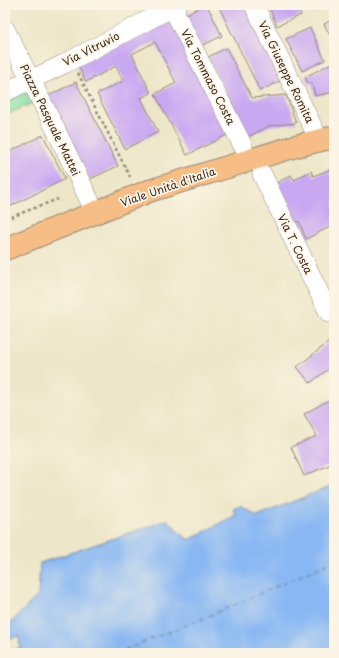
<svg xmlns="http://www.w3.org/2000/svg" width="339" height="658" font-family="'Playpen Sans',sans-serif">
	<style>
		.green { fill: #83dca1; stroke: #5f8360 }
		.water { fill: #88b7f3; stroke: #627088 }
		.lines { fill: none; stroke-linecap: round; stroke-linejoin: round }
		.ferry { stroke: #52545e; stroke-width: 1; stroke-dasharray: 5 4; stroke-linecap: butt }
		.building { fill: #c9a8f2 }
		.minor-casing { stroke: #948873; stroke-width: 20 }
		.major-casing { stroke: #948873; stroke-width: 24 }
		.path { stroke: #948873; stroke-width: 2.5; stroke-dasharray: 3 3; stroke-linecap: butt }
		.minor { stroke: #fff; stroke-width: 19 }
		.major { stroke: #f6be86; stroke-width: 22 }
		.labels { text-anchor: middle; stroke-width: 3.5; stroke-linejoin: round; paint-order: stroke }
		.street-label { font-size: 11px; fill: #3b2a1e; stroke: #fcf5e5 }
	</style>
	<rect width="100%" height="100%" fill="#fcf5e5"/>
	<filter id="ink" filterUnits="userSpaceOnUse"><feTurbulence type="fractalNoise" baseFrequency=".025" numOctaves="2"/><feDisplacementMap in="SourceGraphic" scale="8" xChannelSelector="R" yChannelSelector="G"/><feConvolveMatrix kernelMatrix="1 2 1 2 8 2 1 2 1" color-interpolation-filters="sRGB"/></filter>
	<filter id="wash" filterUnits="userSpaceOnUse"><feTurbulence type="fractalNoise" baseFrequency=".012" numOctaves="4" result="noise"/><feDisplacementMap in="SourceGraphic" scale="16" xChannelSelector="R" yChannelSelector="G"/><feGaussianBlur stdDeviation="0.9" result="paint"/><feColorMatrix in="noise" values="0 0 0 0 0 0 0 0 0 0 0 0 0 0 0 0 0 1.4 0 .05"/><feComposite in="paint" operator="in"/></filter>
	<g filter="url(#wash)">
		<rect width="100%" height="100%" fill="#ede6c8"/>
		<path class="green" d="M 26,88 L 34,102 L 5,116 L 5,99 Z"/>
		<path class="water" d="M 334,485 L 334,653 L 5,653 L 5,651 L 20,648 L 19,636 L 6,640 L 5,629 L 38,595 L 40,563 L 168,520 L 180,533 L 189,540 L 236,515 L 233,509 L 240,506 L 257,516 Z"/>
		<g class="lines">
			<path class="ferry" d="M 116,653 L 202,619 L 334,561"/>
		</g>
		<g id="blocks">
			<g class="building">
				<path d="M 204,5 L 207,5 L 222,36 L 201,46 L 185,15 Z"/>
				<path d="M 218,5 L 245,5 L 282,80 L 260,91 Z"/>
				<path d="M 268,5 L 297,5 L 301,15 L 277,26 Z"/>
				<path d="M 312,5 L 327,5 L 315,11 Z"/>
				<path d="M 170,17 L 229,134 L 187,155 L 155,94 L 176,83 L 155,42 L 132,54 L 151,93 L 141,98 L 158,132 L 125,149 L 97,94 L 123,81 L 116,66 L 86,82 L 77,64 Z"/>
				<path d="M 334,19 L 334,43 L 324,24 Z"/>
				<path d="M 310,28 L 325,60 L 302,71 L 286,39 Z"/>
				<path d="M 226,48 L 252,98 L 286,95 L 296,123 L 269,126 L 248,137 L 208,57 Z"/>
				<path d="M 334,62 L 334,92 L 315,96 L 312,84 L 308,83 L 305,77 Z"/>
				<path d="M 76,82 L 118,166 L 90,179 L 48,96 Z"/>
				<path d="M 43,135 L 65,179 L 5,209 L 5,154 Z"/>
				<path d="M 334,168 L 334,214 L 333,215 L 334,225 L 306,239 L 299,221 L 296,223 L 275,184 L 291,175 L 294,180 L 311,171 L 313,176 Z"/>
				<path d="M 334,338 L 334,365 L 310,383 L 297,367 Z"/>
				<path d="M 329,400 L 334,400 L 334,463 L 304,476 L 291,447 L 317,436 L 304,414 Z"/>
			</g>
		</g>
	</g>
	<g filter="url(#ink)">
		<use href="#blocks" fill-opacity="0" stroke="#948873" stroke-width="1"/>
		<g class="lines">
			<defs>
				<g id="minor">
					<path d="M 171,5 L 243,146"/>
					<path d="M 254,5 L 319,140"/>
					<path d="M 5,29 L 54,126 L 95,212"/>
					<path d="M 5,92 L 64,64 L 177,5"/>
					<path d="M 262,174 L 329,313"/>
				</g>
				<path id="major" d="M 5,249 L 149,191 L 296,146 L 334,137"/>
			</defs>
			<use href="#minor" class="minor-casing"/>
			<use href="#major" class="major-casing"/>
			<g class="path">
				<path d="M 78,73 L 130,177"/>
				<path d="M 11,217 L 58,199"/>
			</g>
			<use href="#minor" class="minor"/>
			<use href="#major" class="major"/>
		</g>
	</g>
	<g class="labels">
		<g class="street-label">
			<text transform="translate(91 49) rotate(-27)" y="4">Via Vitruvio</text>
			<text transform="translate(286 72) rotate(64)" y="4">Via Giuseppe Romita</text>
			<text transform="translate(208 77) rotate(63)" y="4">Via Tommaso Costa</text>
			<text transform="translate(50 120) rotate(64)" y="4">Piazza Pasquale Mattei</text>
			<text transform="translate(168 187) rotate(-19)" y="4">Viale Unità d'Italia</text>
			<text transform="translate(295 244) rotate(64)" y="4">Via T. Costa</text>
		</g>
	</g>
	<rect width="339" height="658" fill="none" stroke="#fcf5e5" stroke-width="20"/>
</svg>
